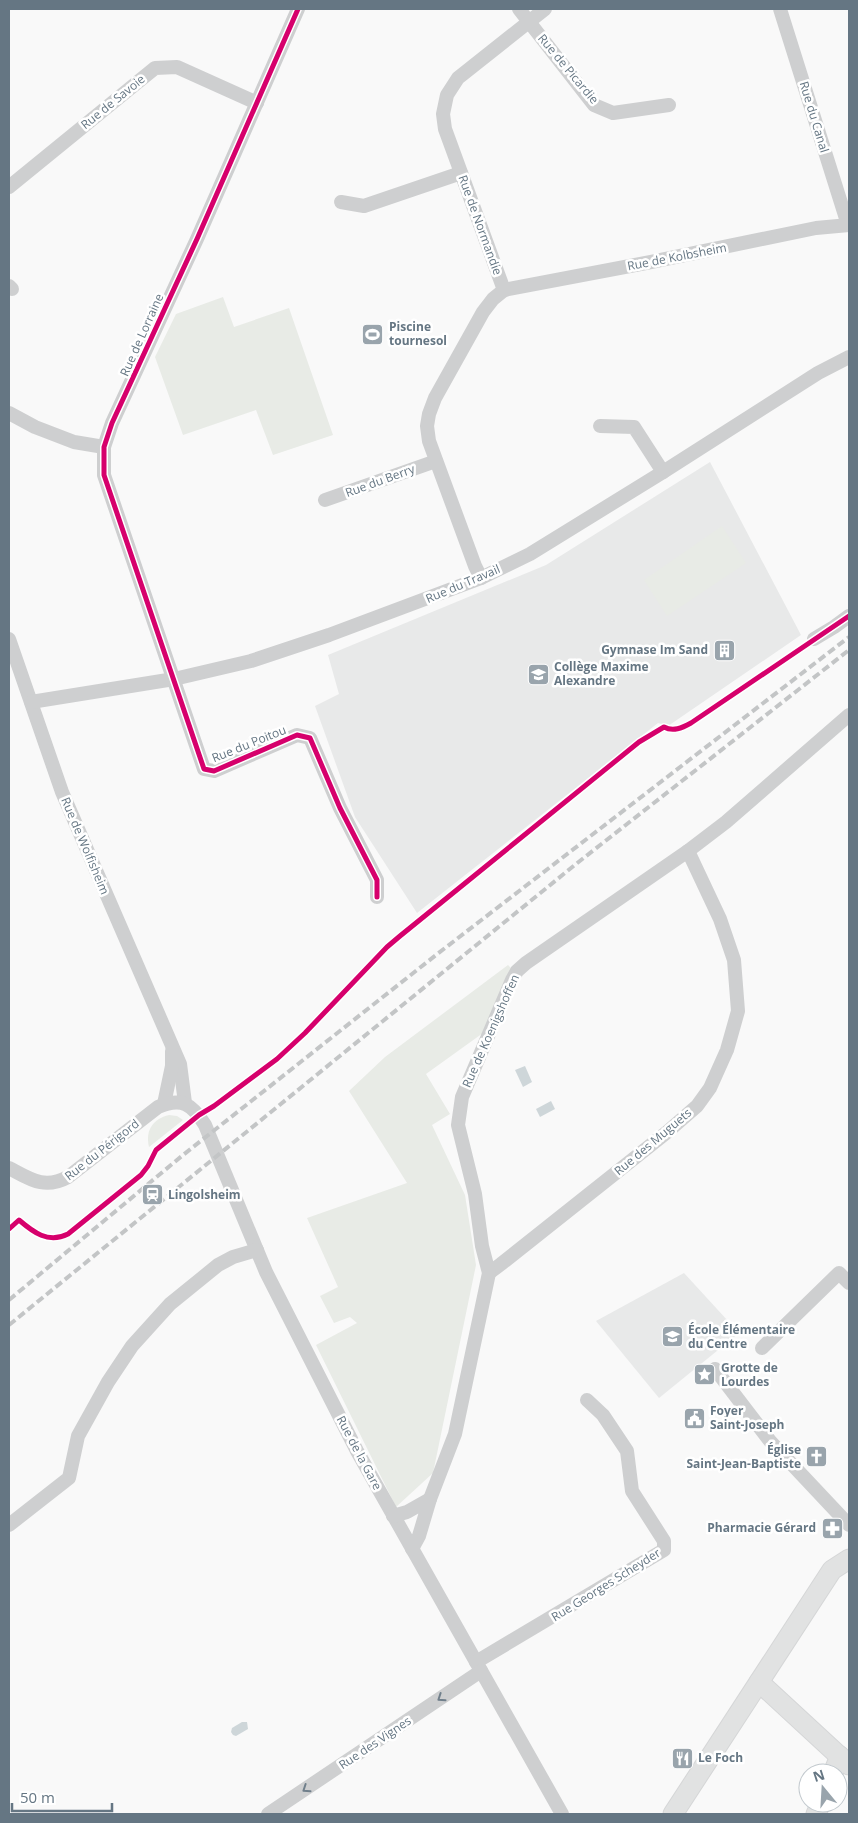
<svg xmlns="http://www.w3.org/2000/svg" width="858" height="1823" font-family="'Open Sans',sans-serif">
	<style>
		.built { fill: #e8e9e9 }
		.green { fill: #e8ebe6 }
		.water { fill: #ced6d9 }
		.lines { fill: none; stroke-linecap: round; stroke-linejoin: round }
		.secondary-casing { stroke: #d5d6d7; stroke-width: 21 }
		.street { stroke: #cecfd0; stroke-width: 14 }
		.secondary { stroke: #e1e2e2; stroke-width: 19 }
		.rail { stroke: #c3c5c6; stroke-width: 4; stroke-dasharray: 8 4; stroke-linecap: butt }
		.cycleway-casing { stroke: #fff; stroke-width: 8 }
		.cycleway { stroke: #d6006c; stroke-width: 5 }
		.oneway { stroke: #707f8b }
		.labels { text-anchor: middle; stroke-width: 5; stroke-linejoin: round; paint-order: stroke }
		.street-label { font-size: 12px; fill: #657683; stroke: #fff }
		.poi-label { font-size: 12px; font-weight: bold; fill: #657683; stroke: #fff; text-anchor: start }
	</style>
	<rect width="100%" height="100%" fill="#f9f9f9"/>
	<g class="built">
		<path d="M 710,462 L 801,635 L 668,726 L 658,723 L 417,913 L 355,817 L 315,706 L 339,694 L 328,655 L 546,565 Z"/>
		<path d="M 684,1273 L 739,1333 L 659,1398 L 596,1321 Z"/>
	</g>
	<g class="green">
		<path d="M 223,297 L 234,327 L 289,308 L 333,435 L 273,455 L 256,410 L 183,435 L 155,357 L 176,314 Z"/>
		<path d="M 722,526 L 746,563 L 667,616 L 644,580 Z"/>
		<path d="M 508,965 L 511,968 L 483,1033 L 426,1074 L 450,1114 L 432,1125 L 465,1195 L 476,1265 L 433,1473 L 396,1507 L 316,1345 L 357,1323 L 350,1317 L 334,1323 L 320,1296 L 338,1287 L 307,1218 L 407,1183 L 349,1091 L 385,1057 Z"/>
		<path d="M 169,1115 L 177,1116 L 183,1120 L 149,1147 C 145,1130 153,1119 169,1115 Z"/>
	</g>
	<g class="water">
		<path d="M 525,1066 L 532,1082 L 523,1087 L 515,1070 Z"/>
		<path d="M 551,1101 L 555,1109 L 540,1117 L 536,1109 Z"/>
		<path d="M 242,1722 L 247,1722 L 248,1729 L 236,1736 L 233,1735 L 231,1732 L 232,1728 Z"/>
	</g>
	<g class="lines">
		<defs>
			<g id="secondary">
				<path d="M 759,1682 L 849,1765"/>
				<path d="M 833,1773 L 840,1756"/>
				<path d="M 673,1814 L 832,1570 L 849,1559"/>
				<path d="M 816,1814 L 821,1803"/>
			</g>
		</defs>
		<use href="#secondary" class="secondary-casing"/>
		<g class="street">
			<path d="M 298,9 L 197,239 L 112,423 L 104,447 L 104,475 L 204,769 L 214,771 L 297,735 L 310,738 L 340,808 L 377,880 L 377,897"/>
			<path d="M 519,9 L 594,105 L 613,113 L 669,105"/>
			<path d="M 780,9 L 848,225"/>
			<path d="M 9,187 L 155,68 L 177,67 L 257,103"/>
			<path d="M 341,202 L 364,206 L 461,173"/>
			<path d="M 9,286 L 12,289"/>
			<path d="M 504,290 L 651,262 L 816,228 L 849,225"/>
			<path d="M 9,413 L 35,427 L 74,442 L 104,447"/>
			<path d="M 600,426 L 634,427 L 663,472"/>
			<path d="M 325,500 L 436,461"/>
			<path d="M 481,578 L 475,566 L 429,441 L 427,426 L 429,414 L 435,398 L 483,312 L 493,299 L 504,290 L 445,129 L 443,114 L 447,95 L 458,78 L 545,9"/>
			<path d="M 9,639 L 62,792 L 180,1064 L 185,1103"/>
			<path d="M 814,639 L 834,627 L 849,616"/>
			<path d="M 31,702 L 174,679 L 251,661 L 329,635 L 481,578 L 530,554 L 663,472 L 818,373 L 849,357"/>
			<path d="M 164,1104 L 172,1066 L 172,1051"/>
			<path d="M 9,1168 C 30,1179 44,1190 68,1177 L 158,1107 C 182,1097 192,1104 205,1125 L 266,1272 L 357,1451 L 562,1814"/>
			<path d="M 489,1273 L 501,1264 L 666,1133 L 697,1106 L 710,1088 L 727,1050 L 738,1011 L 734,960 L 720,919 L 688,851"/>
			<path d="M 762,1348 L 839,1273 L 849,1283"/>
			<path d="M 715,1369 L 770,1441 L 849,1525"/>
			<path d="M 430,1499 L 455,1434 L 489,1273 L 482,1246 L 475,1194 L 458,1125 L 462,1097 L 512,980 L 517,971 L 526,963 L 688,851 L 726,822 L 849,715"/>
			<path d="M 393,1516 L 407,1512 L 430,1499 L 419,1536 L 412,1549"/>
			<path d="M 9,1525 L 69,1478 L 78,1436 L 108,1382 L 132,1346 L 170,1304 L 218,1265 L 233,1257 L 257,1250"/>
			<path d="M 476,1662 L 664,1550 L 664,1541 L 632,1491 L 627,1451 L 603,1415 L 587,1400"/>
			<path d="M 268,1814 L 481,1671"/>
		</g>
		<use href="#secondary" class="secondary"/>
		<g class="rail">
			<path d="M 9,1300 L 183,1155 L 436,955 L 849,637"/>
			<path d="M 9,1325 L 576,864 L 849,650"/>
		</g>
		<defs>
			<g id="cycleway">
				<path d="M 298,9 L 197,239 L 112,423 L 104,447 L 104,475 L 204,769 L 214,771 L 297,735 L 310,738 L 340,808 L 377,880 L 377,897"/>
				<path d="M 9,1229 L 19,1220 C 33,1232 48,1244 68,1234 L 141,1175 L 148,1166 L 156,1150 L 199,1115 L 214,1106 L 277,1059 L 305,1033 L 387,947 L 400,936 L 639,742 L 664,727 C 673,732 682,728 691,723 L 849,616"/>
			</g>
		</defs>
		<use href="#cycleway" class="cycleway-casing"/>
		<use href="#cycleway" class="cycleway"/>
	</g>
	<defs><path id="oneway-chevron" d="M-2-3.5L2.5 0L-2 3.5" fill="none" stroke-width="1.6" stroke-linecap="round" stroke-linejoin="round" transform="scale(1.25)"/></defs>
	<g class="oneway">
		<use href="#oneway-chevron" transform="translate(441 1698) rotate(146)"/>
		<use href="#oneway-chevron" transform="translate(306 1789) rotate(146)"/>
	</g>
	<defs>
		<symbol id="stadium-square" viewBox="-11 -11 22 22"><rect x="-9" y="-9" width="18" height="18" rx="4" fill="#99a4ac" stroke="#fff"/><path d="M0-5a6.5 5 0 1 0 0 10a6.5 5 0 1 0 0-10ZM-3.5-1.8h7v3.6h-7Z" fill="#fff"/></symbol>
		<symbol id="building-square" viewBox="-11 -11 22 22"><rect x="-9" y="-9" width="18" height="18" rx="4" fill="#99a4ac" stroke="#fff"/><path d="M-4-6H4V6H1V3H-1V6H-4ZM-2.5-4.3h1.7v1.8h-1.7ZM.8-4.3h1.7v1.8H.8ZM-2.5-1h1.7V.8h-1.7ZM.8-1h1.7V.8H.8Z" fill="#fff"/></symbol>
		<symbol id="school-square" viewBox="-11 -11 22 22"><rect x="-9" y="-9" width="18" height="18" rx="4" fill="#99a4ac" stroke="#fff"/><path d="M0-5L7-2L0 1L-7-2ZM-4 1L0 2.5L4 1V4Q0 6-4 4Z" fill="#fff"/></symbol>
		<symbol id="station-square" viewBox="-11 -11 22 22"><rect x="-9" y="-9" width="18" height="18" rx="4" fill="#99a4ac" stroke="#fff"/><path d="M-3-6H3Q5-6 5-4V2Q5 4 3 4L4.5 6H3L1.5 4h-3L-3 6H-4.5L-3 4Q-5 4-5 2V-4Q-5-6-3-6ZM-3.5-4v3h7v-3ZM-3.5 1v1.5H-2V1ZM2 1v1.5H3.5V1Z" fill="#fff"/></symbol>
		<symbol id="sight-square" viewBox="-11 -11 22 22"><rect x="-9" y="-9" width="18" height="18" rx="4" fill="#99a4ac" stroke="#fff"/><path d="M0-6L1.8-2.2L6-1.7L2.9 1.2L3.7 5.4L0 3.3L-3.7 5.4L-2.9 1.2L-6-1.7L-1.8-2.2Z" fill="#fff"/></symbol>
		<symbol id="civic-square" viewBox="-11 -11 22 22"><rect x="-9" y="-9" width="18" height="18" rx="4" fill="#99a4ac" stroke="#fff"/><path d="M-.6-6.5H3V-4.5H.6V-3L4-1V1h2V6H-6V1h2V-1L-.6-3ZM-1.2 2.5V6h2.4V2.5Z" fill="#fff"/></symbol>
		<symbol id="church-square" viewBox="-11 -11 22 22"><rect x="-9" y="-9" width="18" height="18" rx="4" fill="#99a4ac" stroke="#fff"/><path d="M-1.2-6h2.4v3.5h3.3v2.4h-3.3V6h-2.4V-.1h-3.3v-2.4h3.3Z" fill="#fff"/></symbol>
		<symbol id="pharmacy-square" viewBox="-11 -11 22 22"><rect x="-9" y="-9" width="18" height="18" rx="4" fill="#99a4ac" stroke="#fff"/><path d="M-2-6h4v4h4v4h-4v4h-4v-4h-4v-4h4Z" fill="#fff"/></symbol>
		<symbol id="restaurant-square" viewBox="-11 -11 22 22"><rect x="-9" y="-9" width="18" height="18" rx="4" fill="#99a4ac" stroke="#fff"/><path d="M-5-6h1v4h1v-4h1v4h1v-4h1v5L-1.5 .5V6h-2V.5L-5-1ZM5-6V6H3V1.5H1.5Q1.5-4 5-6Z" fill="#fff"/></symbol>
	</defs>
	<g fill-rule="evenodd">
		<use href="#stadium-square" x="360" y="322" width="25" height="25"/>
		<use href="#building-square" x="712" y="638" width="25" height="25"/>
		<use href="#school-square" x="526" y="662" width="25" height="25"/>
		<use href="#station-square" x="140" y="1182" width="25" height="25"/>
		<use href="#school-square" x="660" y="1324" width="25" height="25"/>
		<use href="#sight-square" x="692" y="1362" width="25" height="25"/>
		<use href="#civic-square" x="682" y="1406" width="25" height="25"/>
		<use href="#church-square" x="804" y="1444" width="25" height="25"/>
		<use href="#pharmacy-square" x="820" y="1516" width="25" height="25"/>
		<use href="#restaurant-square" x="670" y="1746" width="25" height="25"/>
	</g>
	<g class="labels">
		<g class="street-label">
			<text transform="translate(568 69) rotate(50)" y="4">Rue de Picardie</text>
			<text transform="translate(113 102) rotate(-39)" y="4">Rue de Savoie</text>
			<text transform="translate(814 117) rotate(73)" y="4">Rue du Canal</text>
			<text transform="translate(480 225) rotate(70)" y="4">Rue de Normandie</text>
			<text transform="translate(677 257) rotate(-11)" y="4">Rue de Kolbsheim</text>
			<text transform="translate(142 335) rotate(-66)" y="4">Rue de Lorraine</text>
			<text transform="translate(380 481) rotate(-20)" y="4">Rue du Berry</text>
			<text transform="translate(463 584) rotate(-23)" y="4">Rue du Travail</text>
			<text transform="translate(249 744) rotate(-22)" y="4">Rue du Poitou</text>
			<text transform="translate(85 846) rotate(67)" y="4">Rue de Wolfisheim</text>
			<text transform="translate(491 1031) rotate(-66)" y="4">Rue de Koenigshoffen</text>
			<text transform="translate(653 1142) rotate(-40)" y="4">Rue des Muguets</text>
			<text transform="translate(102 1150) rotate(-38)" y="4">Rue du Périgord</text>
			<text transform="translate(359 1453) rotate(62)" y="4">Rue de la Gare</text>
			<text transform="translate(606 1585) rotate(-32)" y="4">Rue Georges Scheyder</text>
			<text transform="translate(375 1743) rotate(-34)" y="4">Rue des Vignes</text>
		</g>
		<g class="poi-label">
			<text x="389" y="331">Piscine<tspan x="389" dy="14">tournesol</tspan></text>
			<text x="708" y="654" text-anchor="end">Gymnase Im Sand</text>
			<text x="554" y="671">Collège Maxime<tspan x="554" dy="14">Alexandre</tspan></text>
			<text x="168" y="1199">Lingolsheim</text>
			<text x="688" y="1334">École Élémentaire<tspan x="688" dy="14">du Centre</tspan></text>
			<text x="721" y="1372">Grotte de<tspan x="721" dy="14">Lourdes</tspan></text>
			<text x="710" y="1415">Foyer<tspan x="710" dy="14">Saint-Joseph</tspan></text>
			<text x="801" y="1454" text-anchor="end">Église<tspan x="801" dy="14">Saint-Jean-Baptiste</tspan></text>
			<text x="816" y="1532" text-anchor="end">Pharmacie Gérard</text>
			<text x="698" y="1762">Le Foch</text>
		</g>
	</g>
	<rect width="858" height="1823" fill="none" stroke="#657683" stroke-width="20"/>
	<g transform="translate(823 1788) rotate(342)"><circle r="24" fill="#ffffff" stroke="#c1c8cd"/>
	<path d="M0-4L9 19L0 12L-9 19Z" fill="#99a4ac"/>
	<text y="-8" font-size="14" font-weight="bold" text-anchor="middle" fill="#657683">N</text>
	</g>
	<path d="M12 1803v8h100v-8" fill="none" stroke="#657683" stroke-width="2.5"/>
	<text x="20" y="1803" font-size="15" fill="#657683" stroke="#ffffff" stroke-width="4" paint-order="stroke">50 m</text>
</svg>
